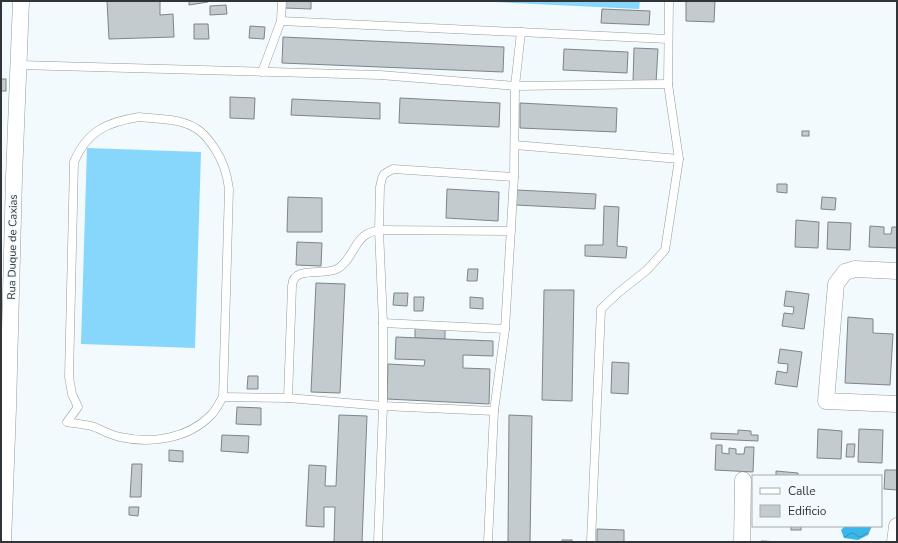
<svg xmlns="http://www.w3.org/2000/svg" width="898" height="543" font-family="'Nunito Sans',sans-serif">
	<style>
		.grass { fill: #87d6fc }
		.water { fill: url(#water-waves) }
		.building { fill: #c4cbcf; stroke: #7e8488 }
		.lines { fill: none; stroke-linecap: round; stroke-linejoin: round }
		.lane-casing { stroke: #949b9f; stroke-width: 9 }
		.street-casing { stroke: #949b9f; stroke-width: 17 }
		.lane { stroke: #fff; stroke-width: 8 }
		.street { stroke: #fff; stroke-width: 16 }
		.labels { text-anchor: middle; stroke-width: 3; stroke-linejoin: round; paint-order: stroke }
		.street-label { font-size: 11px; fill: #323537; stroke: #f2fafd }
	</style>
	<defs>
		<pattern id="water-waves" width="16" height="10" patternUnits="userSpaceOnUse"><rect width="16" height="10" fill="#3ab7ea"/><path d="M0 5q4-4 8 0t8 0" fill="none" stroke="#3196be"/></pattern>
	</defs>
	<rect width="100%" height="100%" fill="#f2fafd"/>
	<g class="grass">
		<path d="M 473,1 L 640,1 L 639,9 Z"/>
		<path d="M 87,148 L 201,152 L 195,348 L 81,344 Z"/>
	</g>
	<path class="water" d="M 845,526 L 872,526 L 868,535 L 858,540 L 844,538 L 841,530 Z"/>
	<g class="building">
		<path d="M 107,1 L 160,1 L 160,15 L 173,14 L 174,37 L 109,39 Z"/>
		<path d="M 189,1 L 208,1 L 208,2 L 189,5 Z"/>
		<path d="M 284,1 L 311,1 L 311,9 L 284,8 Z"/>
		<path d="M 686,1 L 715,1 L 714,22 L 686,21 Z"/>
		<path d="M 226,5 L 227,14 L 210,15 L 210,6 Z"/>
		<path d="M 602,9 L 650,11 L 649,25 L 601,23 Z"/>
		<path d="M 194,24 L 208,24 L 209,39 L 194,39 Z"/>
		<path d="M 250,26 L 265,27 L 264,39 L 249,38 Z"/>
		<path d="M 283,37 L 504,47 L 503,72 L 282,63 Z"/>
		<path d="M 634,48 L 658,49 L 656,83 L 633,81 Z"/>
		<path d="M 564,49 L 628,52 L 627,73 L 563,70 Z"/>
		<rect x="1" y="79" width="5" height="12"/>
		<path d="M 230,97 L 255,98 L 254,119 L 230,118 Z"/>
		<path d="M 400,98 L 500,103 L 499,127 L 399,123 Z"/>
		<path d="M 292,99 L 380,103 L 380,119 L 291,115 Z"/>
		<path d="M 520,103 L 617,108 L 616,132 L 520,128 Z"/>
		<rect x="802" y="131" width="7" height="5"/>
		<path d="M 777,184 L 787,184 L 787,193 L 777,192 Z"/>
		<path d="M 447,189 L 499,192 L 498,221 L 446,218 Z"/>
		<path d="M 517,190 L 596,194 L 595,209 L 516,205 Z"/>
		<path d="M 288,197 L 322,198 L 322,232 L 287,232 Z"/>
		<path d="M 822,197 L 836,198 L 835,210 L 821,209 Z"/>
		<path d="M 604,206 L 619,207 L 617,246 L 627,247 L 626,258 L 585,256 L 585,245 L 603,245 Z"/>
		<path d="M 796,220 L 819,222 L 818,248 L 795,247 Z"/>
		<path d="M 828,222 L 851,223 L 850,250 L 827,249 Z"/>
		<path d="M 870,226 L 884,227 L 884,234 L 891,234 L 892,227 L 897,227 L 897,248 L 869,247 Z"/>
		<path d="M 297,242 L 322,243 L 321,266 L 296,265 Z"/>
		<path d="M 468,269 L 478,269 L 477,281 L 467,281 Z"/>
		<path d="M 316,283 L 345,284 L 340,393 L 311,392 Z"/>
		<path d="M 544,290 L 574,290 L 572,401 L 542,400 Z"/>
		<path d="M 786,291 L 809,294 L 804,329 L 782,326 L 784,313 L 793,314 L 794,307 L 784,306 Z"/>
		<path d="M 394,293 L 408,293 L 407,306 L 393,305 Z"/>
		<path d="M 414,297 L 424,297 L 423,311 L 414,311 Z"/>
		<path d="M 470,297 L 483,298 L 483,309 L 470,308 Z"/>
		<rect x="1" y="304" width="2" height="15"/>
		<path d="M 848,317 L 873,319 L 873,333 L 893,334 L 890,385 L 845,383 Z"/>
		<path d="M 415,328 L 445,329 L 445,339 L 415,338 Z"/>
		<path d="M 396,337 L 493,341 L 493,356 L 463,355 L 463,368 L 490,369 L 489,404 L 387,399 L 388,364 L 424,366 L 425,360 L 395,359 Z"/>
		<path d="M 780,349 L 802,352 L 797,387 L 775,384 L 777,371 L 787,373 L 788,364 L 778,363 Z"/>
		<path d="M 612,362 L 629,363 L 628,394 L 611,393 Z"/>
		<path d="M 248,376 L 258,376 L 258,389 L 247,389 Z"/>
		<path d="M 237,407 L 261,408 L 261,425 L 236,424 Z"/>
		<path d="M 339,415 L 367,416 L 362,542 L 334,542 L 335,507 L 324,507 L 324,527 L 306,526 L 309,465 L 326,466 L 325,486 L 336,486 Z"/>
		<path d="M 509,415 L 532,416 L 530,542 L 508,542 Z"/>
		<path d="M 818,429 L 842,431 L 841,459 L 817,458 Z"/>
		<path d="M 859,429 L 883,430 L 882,463 L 858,462 Z"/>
		<path d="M 738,430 L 751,431 L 751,435 L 758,435 L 758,441 L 711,439 L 711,433 L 738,434 Z"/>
		<path d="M 222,435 L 249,436 L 248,453 L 221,451 Z"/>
		<path d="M 847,444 L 855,444 L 854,457 L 846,457 Z"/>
		<path d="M 716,445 L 722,445 L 722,453 L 729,454 L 729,448 L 736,449 L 736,454 L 744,454 L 745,447 L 754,447 L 753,472 L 715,470 Z"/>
		<path d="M 169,450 L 183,451 L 183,462 L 169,461 Z"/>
		<path d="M 132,464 L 142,464 L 141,497 L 130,497 Z"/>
		<path d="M 885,470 L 897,470 L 897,490 L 884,489 Z"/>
		<path d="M 776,471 L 798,473 L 798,476 L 776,476 Z"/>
		<path d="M 129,507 L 139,507 L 138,516 L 129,515 Z"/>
		<rect x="791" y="526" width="10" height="4"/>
		<path d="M 597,529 L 624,530 L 624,542 L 597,542 Z"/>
		<rect x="562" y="540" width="10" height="2"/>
		<path d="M 761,541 L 782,542 L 761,542 Z"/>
	</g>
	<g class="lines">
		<defs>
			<g id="lane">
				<path d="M 281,21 L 668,39"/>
				<path d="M 19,65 L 380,75 L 515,86 L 668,84"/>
				<path d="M 262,72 L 281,21 L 282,1"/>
				<path d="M 139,117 C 159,119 185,118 201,132 C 206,136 211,143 215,149 C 223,161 227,173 229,189 L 223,397 C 219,403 216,410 211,415 C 188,439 151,444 120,437 C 111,435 105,432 97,428 C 88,424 76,424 67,422 L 78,407 L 72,394 L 69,377 L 74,162 C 87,131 107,122 139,117 Z"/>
				<path d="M 515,145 L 679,159"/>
				<path d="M 383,323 L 505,329"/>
				<path d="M 223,397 L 288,398 L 383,406 L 494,411"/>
				<path d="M 288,398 L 292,286 C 293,265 323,276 337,269 C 351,262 354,241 367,234 C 371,232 375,231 379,230 L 511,231"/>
				<path d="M 378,542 L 383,406 L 383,323 L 379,230 L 380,187 L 382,178 L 384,174 L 393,169 L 514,177"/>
				<path d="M 488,542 L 494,411 L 505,329 L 514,177 L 515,86 L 521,32"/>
				<path d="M 591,542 L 601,309 L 618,293 L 647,270 L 665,250 L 679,159 L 668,84 L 669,1"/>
			</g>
			<g id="street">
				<path d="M 897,271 L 855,269 L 845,272 L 836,284 L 826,401 L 897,404"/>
				<path d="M 3,542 L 8,408 L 14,177 L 21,1"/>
				<path d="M 742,542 L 743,480"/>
				<path d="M 895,542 L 897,526"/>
			</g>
		</defs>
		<use href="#lane" class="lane-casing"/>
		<use href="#street" class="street-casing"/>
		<use href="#lane" class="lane"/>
		<use href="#street" class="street"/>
	</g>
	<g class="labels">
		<g class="street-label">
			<text transform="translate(12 247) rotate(-89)" y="4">Rua Duque de Caxias</text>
		</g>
	</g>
	<rect width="898" height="543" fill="none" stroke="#323537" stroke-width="4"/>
	<rect x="752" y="475" width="130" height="52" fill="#f2fafd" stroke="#a5abae"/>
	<rect x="760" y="488" width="20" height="6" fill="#ffffff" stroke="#a5abae"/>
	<text x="788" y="495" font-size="12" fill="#323537">Calle</text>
	<rect x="760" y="505" width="20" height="12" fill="#c4cbcf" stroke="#a5abae"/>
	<text x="788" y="515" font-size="12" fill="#323537">Edificio</text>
</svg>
